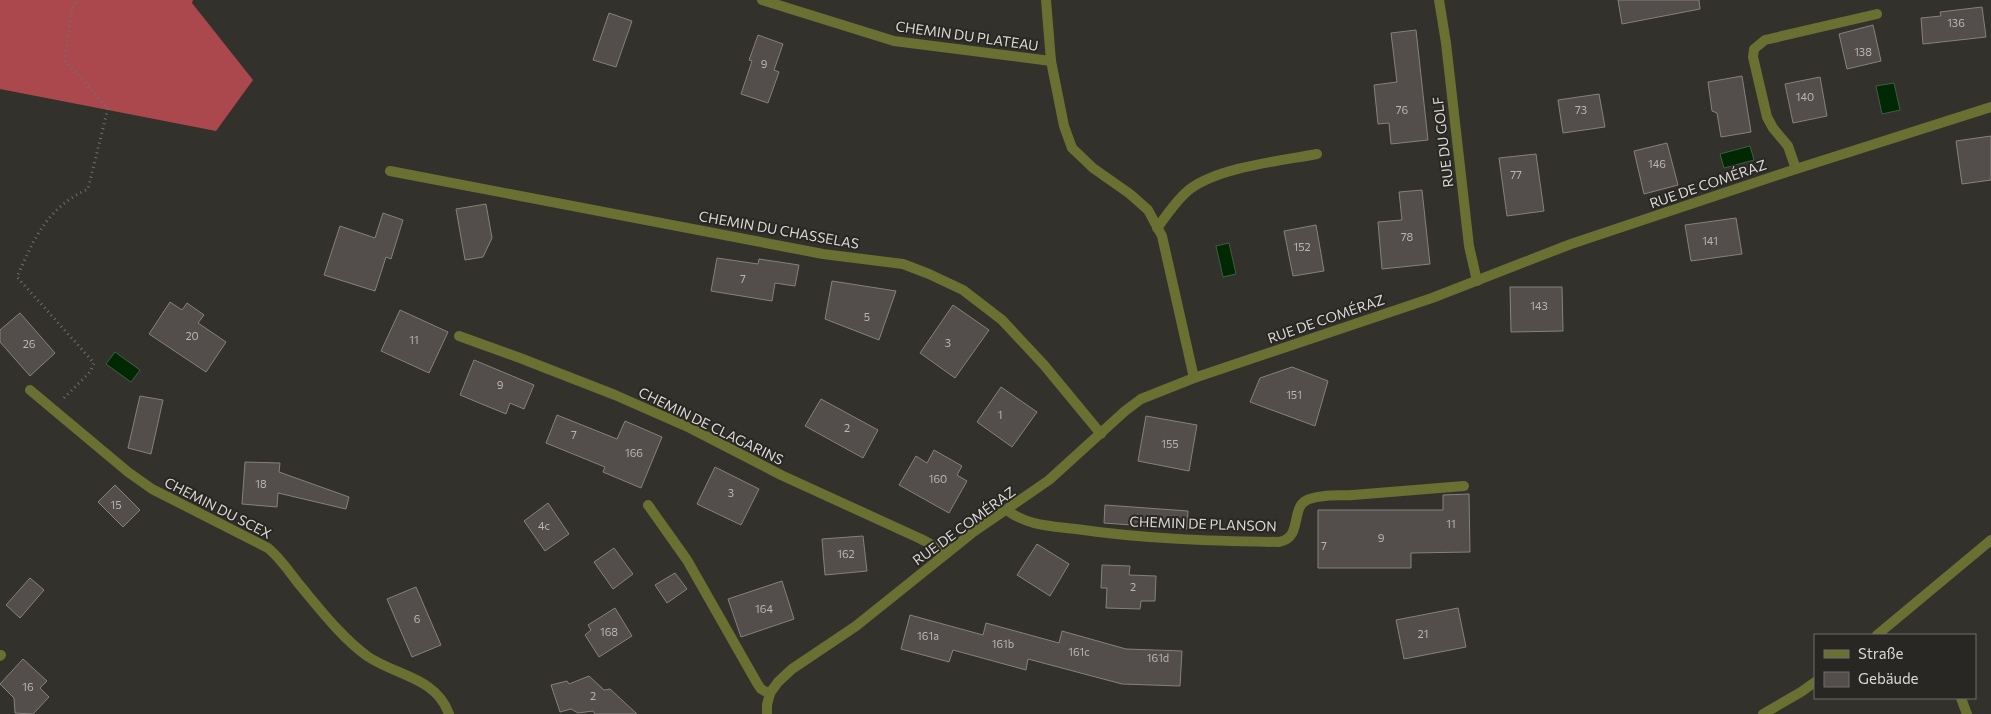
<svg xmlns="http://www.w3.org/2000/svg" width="1991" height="714" font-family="Commissioner,sans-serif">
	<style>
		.forest { fill: #aa484e }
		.water { fill: #002803; stroke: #415d42 }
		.building { fill: #534d4b; stroke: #87817e }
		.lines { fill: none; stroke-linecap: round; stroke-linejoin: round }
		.path { stroke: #72706c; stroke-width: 3; stroke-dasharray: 1 4; stroke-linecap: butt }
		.service { stroke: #6a7032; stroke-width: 10 }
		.minor { stroke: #6a7032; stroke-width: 10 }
		.tertiary { stroke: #6a7032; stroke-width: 10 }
		.labels { text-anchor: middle; stroke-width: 4; stroke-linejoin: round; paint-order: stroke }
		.number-label { font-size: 11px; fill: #b8b5b2 }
		.street-label { font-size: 14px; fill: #dad8d5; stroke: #292723 }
	</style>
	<rect width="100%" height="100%" fill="#33312c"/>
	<path class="forest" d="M 0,0 L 193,0 L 192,3 L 253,80 L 216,131 L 0,89 Z"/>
	<g class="water">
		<path d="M 1894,83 L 1900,110 L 1882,114 L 1876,86 Z"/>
		<path d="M 1750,146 L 1754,160 L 1724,168 L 1720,154 Z"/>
		<path d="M 1229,243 L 1236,274 L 1223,277 L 1216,246 Z"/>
		<path d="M 115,352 L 140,370 L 131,382 L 106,364 Z"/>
	</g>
	<g class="building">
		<path d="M 1618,0 L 1699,0 L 1700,9 L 1622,24 Z"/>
		<path d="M 1982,7 L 1986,37 L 1923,44 L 1921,18 L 1941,16 L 1940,12 Z"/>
		<path d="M 609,13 L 632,21 L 616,67 L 593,60 Z"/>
		<path d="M 1873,25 L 1881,61 L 1847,69 L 1839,34 Z"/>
		<path d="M 1416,30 L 1428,140 L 1391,144 L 1389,123 L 1378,124 L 1374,85 L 1397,82 L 1391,33 Z"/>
		<path d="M 758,35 L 783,44 L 774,70 L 779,72 L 768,103 L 741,94 L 752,61 L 749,60 Z"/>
		<path d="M 1742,76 L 1751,132 L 1721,137 L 1717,113 L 1712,111 L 1708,82 Z"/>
		<path d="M 1820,77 L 1827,116 L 1793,123 L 1785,84 Z"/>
		<path d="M 1599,94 L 1605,127 L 1563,133 L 1558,100 Z"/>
		<path d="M 1991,136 L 1991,180 L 1962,184 L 1956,141 Z"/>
		<path d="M 1667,143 L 1678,185 L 1644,194 L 1634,151 Z"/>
		<path d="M 1536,154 L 1544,211 L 1507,216 L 1499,158 Z"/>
		<path d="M 1422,190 L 1430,264 L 1382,269 L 1378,222 L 1402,220 L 1399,192 Z"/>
		<path d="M 486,204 L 492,238 L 483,257 L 465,260 L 456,209 Z"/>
		<path d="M 383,213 L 403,220 L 391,259 L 386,257 L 375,291 L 324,275 L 340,226 L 375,238 Z"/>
		<path d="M 1736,218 L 1742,254 L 1691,261 L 1685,225 Z"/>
		<path d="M 1316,225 L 1324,271 L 1293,276 L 1284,231 Z"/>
		<path d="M 717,258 L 758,264 L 759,259 L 799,265 L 795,286 L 775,283 L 772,301 L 711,291 Z"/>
		<path d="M 832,281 L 896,291 L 879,340 L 825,319 Z"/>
		<path d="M 1510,287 L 1562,287 L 1563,331 L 1511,332 Z"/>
		<path d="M 170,302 L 182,310 L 187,303 L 204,315 L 198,323 L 226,342 L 206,372 L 149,334 Z"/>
		<path d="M 953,305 L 989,330 L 955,378 L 920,353 Z"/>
		<path d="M 400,310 L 448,332 L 429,373 L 381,351 Z"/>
		<path d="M 20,313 L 55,353 L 30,376 L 0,342 L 0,330 Z"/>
		<path d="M 474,360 L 534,385 L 524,409 L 510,403 L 506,414 L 460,395 Z"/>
		<path d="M 1292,367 L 1328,381 L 1315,426 L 1250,402 L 1260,378 Z"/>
		<path d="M 1001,387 L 1037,412 L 1012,447 L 977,422 Z"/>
		<path d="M 140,396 L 163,400 L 151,454 L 128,448 Z"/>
		<path d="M 821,399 L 878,430 L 863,458 L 805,426 Z"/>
		<path d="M 557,415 L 617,439 L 625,421 L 662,437 L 641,488 L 603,472 L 605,467 L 546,443 Z"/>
		<path d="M 1146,416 L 1197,425 L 1189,471 L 1138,461 Z"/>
		<path d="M 934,450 L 962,466 L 957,475 L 967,481 L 949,513 L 899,485 L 916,456 L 927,463 Z"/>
		<path d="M 245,462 L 280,463 L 279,472 L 349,497 L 346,509 L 278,493 L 277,507 L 242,504 Z"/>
		<path d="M 715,467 L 759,489 L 741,525 L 697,504 Z"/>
		<path d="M 115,485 L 140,510 L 123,527 L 98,502 Z"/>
		<path d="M 1469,494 L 1470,552 L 1411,553 L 1411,568 L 1318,568 L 1318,510 L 1443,510 L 1443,495 Z"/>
		<path d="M 548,503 L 569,534 L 545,551 L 524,521 Z"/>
		<path d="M 1105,505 L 1188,511 L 1187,529 L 1104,523 Z"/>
		<path d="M 863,536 L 867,571 L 825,575 L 822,539 Z"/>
		<path d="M 1037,544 L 1069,564 L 1050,596 L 1017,575 Z"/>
		<path d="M 614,548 L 633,574 L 613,589 L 594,562 Z"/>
		<path d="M 1102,565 L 1130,566 L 1129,575 L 1156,576 L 1155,601 L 1141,601 L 1140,609 L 1106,608 L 1107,588 L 1101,588 Z"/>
		<path d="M 675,573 L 687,589 L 667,603 L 655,585 Z"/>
		<path d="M 30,578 L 44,590 L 20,618 L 6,605 Z"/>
		<path d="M 782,581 L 794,619 L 741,637 L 728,599 Z"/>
		<path d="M 416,587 L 441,645 L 412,657 L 387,599 Z"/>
		<path d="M 615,608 L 632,636 L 599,657 L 585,635 L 591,630 L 588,625 Z"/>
		<path d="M 1458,608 L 1466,647 L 1404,659 L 1396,620 Z"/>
		<path d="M 910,615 L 983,635 L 986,623 L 1059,643 L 1062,631 L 1126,649 L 1182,651 L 1180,686 L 1122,684 L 1028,659 L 1026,670 L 953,650 L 949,662 L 901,649 Z"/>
		<path d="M 23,659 L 47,681 L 40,688 L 49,697 L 33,714 L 15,713 L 14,698 L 0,684 Z"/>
		<path d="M 589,676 L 604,690 L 610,689 L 637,714 L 595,714 L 593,711 L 578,713 L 571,709 L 560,712 L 551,685 L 567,681 L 569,684 Z"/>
	</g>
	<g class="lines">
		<path class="path" d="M 64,398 L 90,372 L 94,363 L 17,277 C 34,238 48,207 88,189 L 108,108 L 65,61 L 72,8 L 78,0"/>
		<g class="service">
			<path d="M 1796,169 L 1788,146 L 1773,128 L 1767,117 L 1753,57 L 1754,49 L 1765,40 L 1877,14"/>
			<path d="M 648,505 L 687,560 L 757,683 L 761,689 L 770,694"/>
			<path d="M 0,656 L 1,655"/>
		</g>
		<g class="minor">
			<path d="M 762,0 L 894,41 L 1051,61 L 1064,126 L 1072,148 L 1093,168 L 1130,194 L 1148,210 L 1162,236 L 1194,378"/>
			<path d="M 1046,0 L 1051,61"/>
			<path d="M 1439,0 L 1446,43 L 1469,246 L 1477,281"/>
			<path d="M 390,171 L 823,254 L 903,264 L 929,274 L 963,290 L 1002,320 L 1044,365 L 1101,434"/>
			<path d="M 1157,228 C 1167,215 1177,199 1190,189 C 1220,167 1280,161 1317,154"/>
			<path d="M 459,336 L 520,358 L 615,395 L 690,428 L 781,475 L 921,539 L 932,545 L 944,555"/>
			<path d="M 30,390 L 128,472 L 152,489 L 268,548 C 280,558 289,571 298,583 C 319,608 341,637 367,656 C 396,676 436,677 449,714"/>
			<path d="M 1007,510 C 1027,526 1053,526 1076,529 C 1144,539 1211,541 1279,542 C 1303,538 1290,508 1307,500 C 1320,494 1339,496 1353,495 C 1390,492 1427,489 1464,486"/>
			<path d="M 1961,698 L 1967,714"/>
			<path d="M 767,714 L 767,705 L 770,693 L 778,682 L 792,669 L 856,626 L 972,533 L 1049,480 L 1125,411 L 1141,399 L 1194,378 L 1432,298 L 1571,244 L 1796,169 L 1991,107"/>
		</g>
		<g class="tertiary">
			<path d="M 1877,635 L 1991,540"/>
			<path d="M 1763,714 L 1801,692 L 1815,682"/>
		</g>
	</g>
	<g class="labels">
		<g class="number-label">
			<text x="1956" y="27">136</text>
			<text x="1863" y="56">138</text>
			<text x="764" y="68">9</text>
			<text x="1805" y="101">140</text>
			<text x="1402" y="114">76</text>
			<text x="1581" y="114">73</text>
			<text x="1657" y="168">146</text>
			<text x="1516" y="179">77</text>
			<text x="1407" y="241">78</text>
			<text x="1710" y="245">141</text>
			<text x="1302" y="251">152</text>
			<text x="743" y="283">7</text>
			<text x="1539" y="310">143</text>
			<text x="867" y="321">5</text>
			<text x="192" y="340">20</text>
			<text x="414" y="344">11</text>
			<text x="948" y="347">3</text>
			<text x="29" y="348">26</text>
			<text x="500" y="389">9</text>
			<text x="1294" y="399">151</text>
			<text x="1000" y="419">1</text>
			<text x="847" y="432">2</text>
			<text x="574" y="439">7</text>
			<text x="1170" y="448">155</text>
			<text x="634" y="457">166</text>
			<text x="938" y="483">160</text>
			<text x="261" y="488">18</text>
			<text x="731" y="497">3</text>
			<text x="116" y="509">15</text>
			<text x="1451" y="528">11</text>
			<text x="544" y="530">4c</text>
			<text x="1381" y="542">9</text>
			<text x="1324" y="550">7</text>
			<text x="846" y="558">162</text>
			<text x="1133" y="591">2</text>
			<text x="764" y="613">164</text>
			<text x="417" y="623">6</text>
			<text x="609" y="636">168</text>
			<text x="1423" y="638">21</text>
			<text x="928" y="640">161a</text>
			<text x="1003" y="648">161b</text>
			<text x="1079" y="656">161c</text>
			<text x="1158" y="662">161d</text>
			<text x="28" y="691">16</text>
			<text x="593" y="700">2</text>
		</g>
		<g class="street-label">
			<text transform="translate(967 36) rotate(8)" y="5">CHEMIN DU PLATEAU</text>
			<text transform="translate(1443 142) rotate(-97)" y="5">RUE DU GOLF</text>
			<text transform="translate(1708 184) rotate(-19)" y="5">RUE DE COMÉRAZ</text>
			<text transform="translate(779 230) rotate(10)" y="5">CHEMIN DU CHASSELAS</text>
			<text transform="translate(1326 319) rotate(-19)" y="5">RUE DE COMÉRAZ</text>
			<text transform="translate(711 426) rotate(26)" y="5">CHEMIN DE CLAGARINS</text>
			<text transform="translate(218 508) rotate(27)" y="5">CHEMIN DU SCEX</text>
			<text transform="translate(1203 524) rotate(2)" y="5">CHEMIN DE PLANSON</text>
			<text transform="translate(964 526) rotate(-36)" y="5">RUE DE COMÉRAZ</text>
		</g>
	</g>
	<rect x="1814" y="634" width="162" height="65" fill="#292723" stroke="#706e6a"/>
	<rect x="1824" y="650" width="25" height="8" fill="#6a7032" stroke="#706e6a"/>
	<text x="1858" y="659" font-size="15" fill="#dad8d5">Straße</text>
	<rect x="1824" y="672" width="25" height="15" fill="#534d4b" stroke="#706e6a"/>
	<text x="1858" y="684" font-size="15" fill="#dad8d5">Gebäude</text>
</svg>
